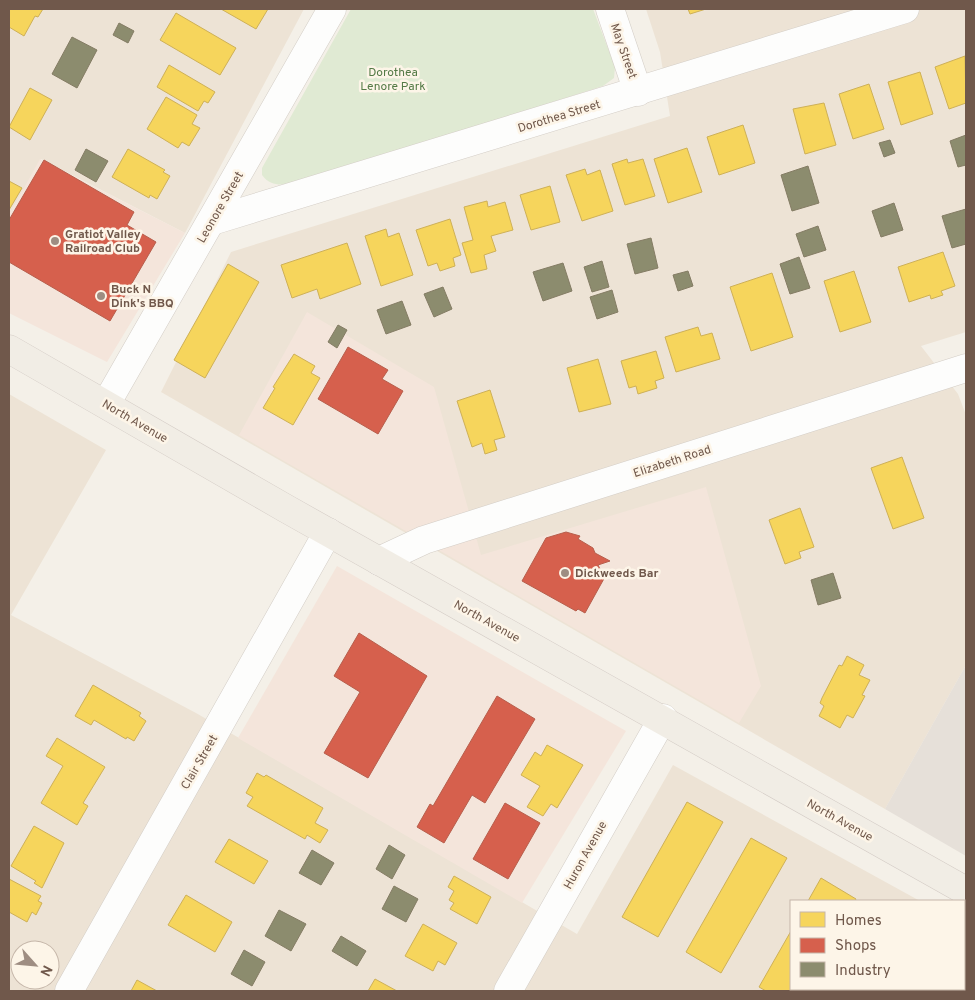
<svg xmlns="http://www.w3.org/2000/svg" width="975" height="1000" font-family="Overpass,sans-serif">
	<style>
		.residential { fill: #ede3d5; fill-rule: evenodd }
		.commercial { fill: #f4e5db }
		.industrial { fill: #e6e0d9 }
		.green { fill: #e0ead3 }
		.homes { fill: #f6d55c; stroke: #ceb057 }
		.shops { fill: #d6604d; stroke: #b75e4c }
		.industry { fill: #8c8c6e; stroke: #847c64 }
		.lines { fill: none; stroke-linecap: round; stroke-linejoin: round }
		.minor-casing { stroke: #d3cdc6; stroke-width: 29 }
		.major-casing { stroke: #d3cbc5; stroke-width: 29 }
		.minor { stroke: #fdfdfc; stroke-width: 28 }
		.major { stroke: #f1ede5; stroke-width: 28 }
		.poi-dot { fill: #9e8d82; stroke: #fdf5e8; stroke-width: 2 }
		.labels { text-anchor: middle; stroke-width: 5; stroke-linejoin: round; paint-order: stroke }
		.street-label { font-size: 12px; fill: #70584b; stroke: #fdf5e8 }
		.park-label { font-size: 12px; fill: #547a46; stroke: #fdf5e8 }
		.poi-label { font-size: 12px; font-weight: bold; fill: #70584b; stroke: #fdf5e8; text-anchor: start }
	</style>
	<rect width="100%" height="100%" fill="#f4f0e8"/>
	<g class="residential">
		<path d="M 9,9 L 304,9 L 185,233 L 41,159 L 9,215 Z"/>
		<path d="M 646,9 L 966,9 L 966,332 L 921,346 L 958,394 L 966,415 L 966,665 L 885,809 L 161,392 L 231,252 L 670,116 L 660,52 Z"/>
		<path d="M 9,394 L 106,450 L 11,615 L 196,713 L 577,934 L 673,765 L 920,901 L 791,901 L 791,989 L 935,989 L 933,991 L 9,991 ZM 20,950 L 50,950 L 50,980 L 20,980 Z"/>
	</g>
	<g class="commercial">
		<path d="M 40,159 L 185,233 L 107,362 L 9,313 L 9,215 Z"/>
		<path d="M 307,312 L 434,387 L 481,555 L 706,487 L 761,686 L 739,723 L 239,435 Z"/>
		<path d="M 337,566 L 626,731 L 522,903 L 238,738 Z"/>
	</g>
	<path class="industrial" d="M 966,665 L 966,856 L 885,809 Z"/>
	<path class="green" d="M 351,9 L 593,9 L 615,67 L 614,78 L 603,86 L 301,182 C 287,184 272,189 262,175 L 262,168 Z"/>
	<g class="homes">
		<path d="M 9,9 L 43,9 L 38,17 L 35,16 L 24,36 L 9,27 Z"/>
		<path d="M 221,9 L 268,9 L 256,29 Z"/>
		<path d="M 688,9 L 706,9 L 690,14 Z"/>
		<path d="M 176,13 L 236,48 L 220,75 L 160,40 Z"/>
		<path d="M 965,56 L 966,103 L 949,109 L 935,67 Z"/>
		<path d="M 169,65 L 215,92 L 208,103 L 204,101 L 198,111 L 157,87 Z"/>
		<path d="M 920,72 L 933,114 L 901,125 L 888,82 Z"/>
		<path d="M 869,84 L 884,129 L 853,139 L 839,94 Z"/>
		<path d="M 30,88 L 52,100 L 30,140 L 9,127 Z"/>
		<path d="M 166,97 L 197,115 L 192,124 L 200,128 L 189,146 L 182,142 L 178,148 L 147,129 Z"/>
		<path d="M 824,103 L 836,145 L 805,154 L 793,109 Z"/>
		<path d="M 743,125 L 755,163 L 719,175 L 707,137 Z"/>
		<path d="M 687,148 L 702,192 L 668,203 L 654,159 Z"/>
		<path d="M 128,149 L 165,170 L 163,172 L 170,176 L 157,199 L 150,195 L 149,198 L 112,177 Z"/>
		<path d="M 627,159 L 628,163 L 643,159 L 655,196 L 625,205 L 612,164 Z"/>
		<path d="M 585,169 L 587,175 L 600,170 L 613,211 L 582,221 L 566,175 Z"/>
		<path d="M 9,181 L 22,188 L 9,210 Z"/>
		<path d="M 550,186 L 560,222 L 531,230 L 520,195 Z"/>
		<path d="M 487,201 L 488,207 L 505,202 L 513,230 L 491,236 L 496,251 L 484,255 L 487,269 L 471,273 L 462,243 L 473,240 L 464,207 Z"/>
		<path d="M 450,219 L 461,255 L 453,258 L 455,266 L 440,271 L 437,263 L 428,266 L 416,230 Z"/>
		<path d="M 386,229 L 388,237 L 399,233 L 413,275 L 381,286 L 365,236 Z"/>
		<path d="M 347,243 L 361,284 L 320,299 L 317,289 L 292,298 L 281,265 Z"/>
		<path d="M 943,252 L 955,286 L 941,291 L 943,295 L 931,299 L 930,295 L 909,302 L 898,267 Z"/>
		<path d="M 228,264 L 259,282 L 205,378 L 174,360 Z"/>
		<path d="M 854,271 L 871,322 L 840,332 L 824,281 Z"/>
		<path d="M 772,273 L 793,337 L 751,351 L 730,287 Z"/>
		<path d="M 698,327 L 701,336 L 712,333 L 720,359 L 676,372 L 665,337 Z"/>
		<path d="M 656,351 L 664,378 L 655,381 L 657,388 L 638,394 L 636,386 L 629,388 L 621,361 Z"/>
		<path d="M 294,354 L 315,366 L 311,373 L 320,378 L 293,425 L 263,408 L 275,388 L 273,387 Z"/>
		<path d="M 598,359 L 611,404 L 579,412 L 567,368 Z"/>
		<path d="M 490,390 L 505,437 L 494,440 L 497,450 L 485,454 L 482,443 L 472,447 L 457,401 Z"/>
		<path d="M 902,457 L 924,518 L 893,529 L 871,468 Z"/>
		<path d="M 800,508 L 814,547 L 799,552 L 801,558 L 785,564 L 769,520 Z"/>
		<path d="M 847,656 L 864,665 L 859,675 L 870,680 L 862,695 L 865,696 L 853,718 L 847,715 L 840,728 L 819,716 L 824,706 L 820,703 L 822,698 L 839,665 L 842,666 Z"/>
		<path d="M 93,685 L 141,713 L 139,716 L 146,721 L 134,741 L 127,737 L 126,739 L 94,720 L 91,725 L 75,716 Z"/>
		<path d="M 57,738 L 105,767 L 83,803 L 88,806 L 77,825 L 41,803 L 63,766 L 46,756 Z"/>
		<path d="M 547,745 L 583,765 L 557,808 L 551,804 L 543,816 L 527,807 L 540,786 L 521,775 L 535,752 L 541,756 Z"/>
		<path d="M 257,773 L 264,777 L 266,775 L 323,808 L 315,823 L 328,830 L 320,843 L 307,835 L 305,839 L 247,806 L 253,797 L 246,793 Z"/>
		<path d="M 687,802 L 723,822 L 658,937 L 622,917 Z"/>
		<path d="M 34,826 L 64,843 L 42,888 L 34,883 L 36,881 L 11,866 Z"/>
		<path d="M 751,838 L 787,858 L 721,973 L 686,952 Z"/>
		<path d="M 229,839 L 268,861 L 254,884 L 215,862 Z"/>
		<path d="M 454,876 L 491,897 L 477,924 L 450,909 L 454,903 L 449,900 L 454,891 L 448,887 Z"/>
		<path d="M 821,878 L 856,899 L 855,901 L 808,901 Z"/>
		<path d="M 9,879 L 41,896 L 38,901 L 42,903 L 36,915 L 32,912 L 27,922 L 9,912 Z"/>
		<path d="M 186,895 L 232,922 L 215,952 L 168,925 Z"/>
		<path d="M 423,924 L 457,943 L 445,965 L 438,961 L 433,971 L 405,956 Z"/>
		<path d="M 791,931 L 791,989 L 805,989 L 804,991 L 766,991 L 759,987 Z"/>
		<path d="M 375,979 L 397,991 L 368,991 Z"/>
		<path d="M 137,980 L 157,991 L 131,991 Z"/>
		<path d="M 843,989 L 889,989 L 888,991 L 841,991 Z"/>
	</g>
	<g class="shops">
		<path d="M 44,160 L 134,212 L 127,225 L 156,242 L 110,321 L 9,262 L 9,220 Z"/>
		<path d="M 348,347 L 388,370 L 382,379 L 403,391 L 378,434 L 318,399 Z"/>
		<path d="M 566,532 L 580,536 L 578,539 L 593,548 L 595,553 L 610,561 L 598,565 L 601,571 L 606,575 L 585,613 L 578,609 L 576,611 L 522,581 L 546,538 Z"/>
		<path d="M 359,633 L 427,676 L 368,778 L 324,753 L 360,692 L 334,676 Z"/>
		<path d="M 497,696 L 535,719 L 485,803 L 472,795 L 444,843 L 417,827 L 430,804 L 433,806 Z"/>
		<path d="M 505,803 L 540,823 L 508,879 L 473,859 Z"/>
	</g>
	<g class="industry">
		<path d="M 119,23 L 134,31 L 128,43 L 113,35 Z"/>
		<path d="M 72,37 L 97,50 L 77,88 L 52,74 Z"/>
		<path d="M 966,135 L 966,165 L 958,167 L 950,141 Z"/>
		<path d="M 890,140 L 895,153 L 884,157 L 879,143 Z"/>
		<path d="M 86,149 L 108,161 L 96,182 L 75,170 Z"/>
		<path d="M 808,166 L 819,203 L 792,211 L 781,175 Z"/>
		<path d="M 894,203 L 903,230 L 881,237 L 872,211 Z"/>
		<path d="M 966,209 L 966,244 L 952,248 L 942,216 Z"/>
		<path d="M 818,226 L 826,250 L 804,257 L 796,234 Z"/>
		<path d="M 651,238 L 658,268 L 635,274 L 627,244 Z"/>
		<path d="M 799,257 L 810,288 L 790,294 L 780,264 Z"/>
		<path d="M 602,261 L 609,287 L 592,292 L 584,267 Z"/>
		<path d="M 563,263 L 572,291 L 543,301 L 533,272 Z"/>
		<path d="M 688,271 L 693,286 L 678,291 L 673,275 Z"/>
		<path d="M 443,287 L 452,309 L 434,317 L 424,294 Z"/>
		<path d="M 612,290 L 618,312 L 597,319 L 590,297 Z"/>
		<path d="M 402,301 L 411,325 L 386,334 L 377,310 Z"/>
		<path d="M 338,325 L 347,330 L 337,348 L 328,342 Z"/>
		<path d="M 833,573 L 841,598 L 818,605 L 811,580 Z"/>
		<path d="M 389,845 L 405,855 L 392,879 L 376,869 Z"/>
		<path d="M 312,850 L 334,863 L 321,885 L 299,873 Z"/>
		<path d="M 394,886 L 418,899 L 406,922 L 382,909 Z"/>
		<path d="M 279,910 L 306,924 L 291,951 L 265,936 Z"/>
		<path d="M 341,936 L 366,951 L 357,966 L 332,951 Z"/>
		<path d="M 244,950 L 265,962 L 252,986 L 231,974 Z"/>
	</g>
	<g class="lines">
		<defs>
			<g id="minor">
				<path d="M 610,9 L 638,92"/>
				<path d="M 212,221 L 905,9"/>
				<path d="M 106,404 L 332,9"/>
				<path d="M 379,561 L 424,540 L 966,368"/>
				<path d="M 964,986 L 966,982"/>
				<path d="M 69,991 L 328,532"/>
				<path d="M 508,991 L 663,718"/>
			</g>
			<path id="major" d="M 9,349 L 285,508 L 966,891"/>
		</defs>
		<use href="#minor" class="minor-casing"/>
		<use href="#major" class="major-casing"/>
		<use href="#minor" class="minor"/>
		<use href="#major" class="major"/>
	</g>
	<g class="poi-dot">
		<circle cx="55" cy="241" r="5"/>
		<circle cx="101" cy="296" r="5"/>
		<circle cx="565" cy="573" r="5"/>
	</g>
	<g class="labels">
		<g class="street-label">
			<text transform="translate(624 51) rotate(71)" y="4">May Street</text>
			<text transform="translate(559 116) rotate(-17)" y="4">Dorothea Street</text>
			<text transform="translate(220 207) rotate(-60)" y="4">Leonore Street</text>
			<text transform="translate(135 421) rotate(30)" y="4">North Avenue</text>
			<text transform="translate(672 461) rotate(-18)" y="4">Elizabeth Road</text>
			<text transform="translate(487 621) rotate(29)" y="4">North Avenue</text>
			<text transform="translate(199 762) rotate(-60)" y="4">Clair Street</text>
			<text transform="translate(840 820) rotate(29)" y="4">North Avenue</text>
			<text transform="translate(585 855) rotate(-61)" y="4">Huron Avenue</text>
		</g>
		<g class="park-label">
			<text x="393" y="76">Dorothea<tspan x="393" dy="14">Lenore Park</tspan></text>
		</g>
		<g class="poi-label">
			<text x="65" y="238">Gratiot Valley<tspan x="65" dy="14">Railroad Club</tspan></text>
			<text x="111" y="293">Buck N<tspan x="111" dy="14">Dink's BBQ</tspan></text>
			<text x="575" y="577">Dickweeds Bar</text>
		</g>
	</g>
	<rect width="975" height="1000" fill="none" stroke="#70584b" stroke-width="20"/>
	<rect x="790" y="900" width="175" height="90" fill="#fdf5e8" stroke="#c5b6a9"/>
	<rect x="800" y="912" width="25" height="15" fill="#f6d55c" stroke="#c5b6a9"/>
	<text x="835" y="925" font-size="15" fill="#70584b">Homes</text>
	<rect x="800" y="938" width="25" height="15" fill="#d6604d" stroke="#c5b6a9"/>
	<text x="835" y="950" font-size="15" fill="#70584b">Shops</text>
	<rect x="800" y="962" width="25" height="15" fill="#8c8c6e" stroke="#c5b6a9"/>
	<text x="835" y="975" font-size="15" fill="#70584b">Industry</text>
	<g transform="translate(35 965) rotate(117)"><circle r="24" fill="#fdf5e8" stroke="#c5b6a9"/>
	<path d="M0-4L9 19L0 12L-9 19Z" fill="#9e8d82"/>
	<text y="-8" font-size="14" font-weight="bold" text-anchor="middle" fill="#70584b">N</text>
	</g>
</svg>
